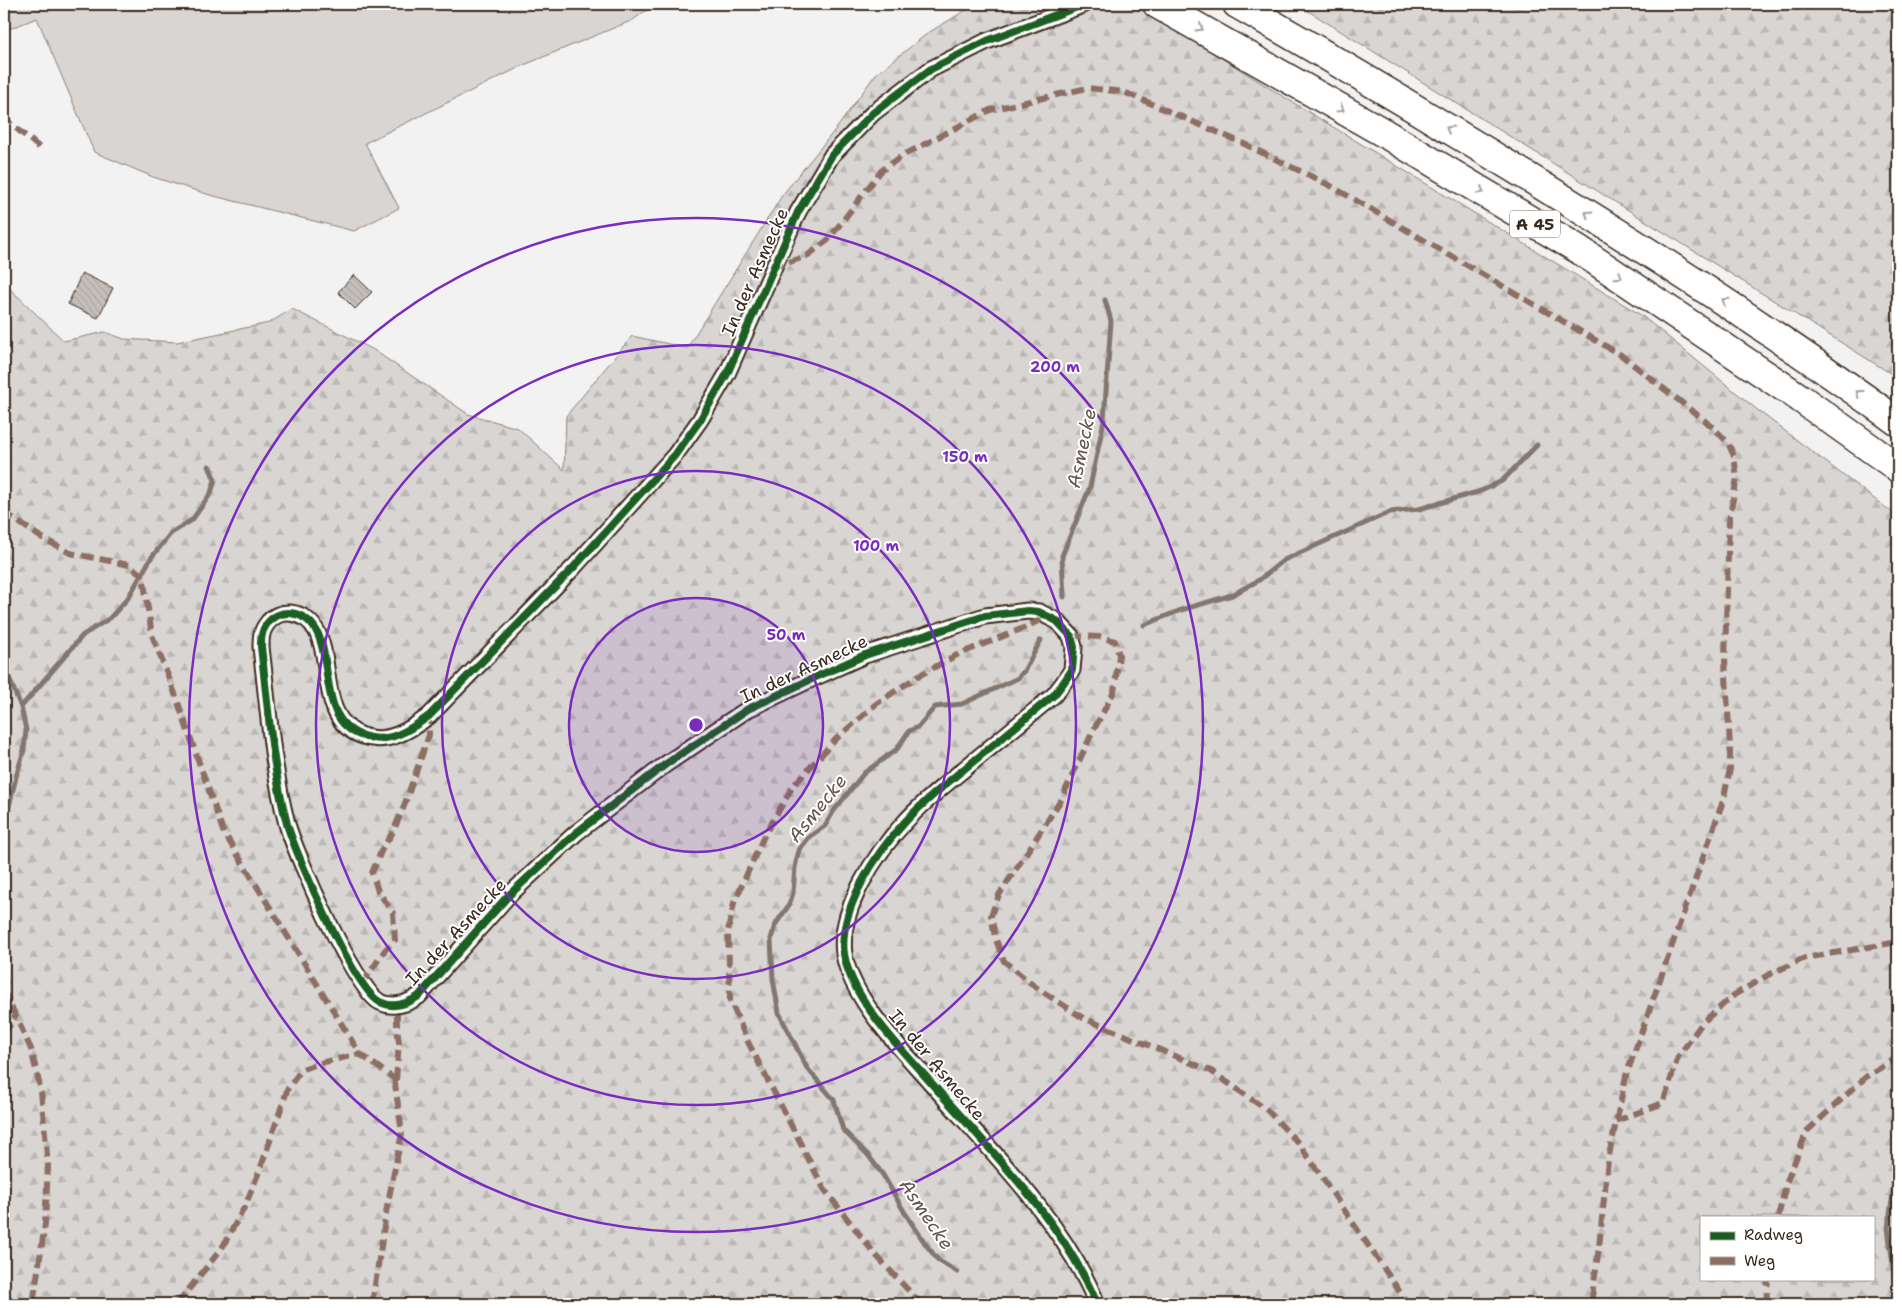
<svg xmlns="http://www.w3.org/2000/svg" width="1902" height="1308" font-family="'Shantell Sans',sans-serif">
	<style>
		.green { fill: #d8d5d2; stroke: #8a8078 }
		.forest { fill: url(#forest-firs); stroke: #8a8078; fill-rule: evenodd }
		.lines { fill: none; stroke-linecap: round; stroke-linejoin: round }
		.stream { stroke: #827770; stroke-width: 5 }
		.building { fill: url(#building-back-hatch); stroke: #3b2a1e }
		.street-casing { stroke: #3b2a1e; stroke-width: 19 }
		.highway-casing { stroke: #3b2a1e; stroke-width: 31 }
		.street { stroke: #fff; stroke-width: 15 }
		.highway { stroke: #fff; stroke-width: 28 }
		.quiet { stroke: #8d6e63; stroke-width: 6; stroke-dasharray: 12 6; stroke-linecap: butt }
		.cycleway-casing { stroke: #fff; stroke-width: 11 }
		.cycleway { stroke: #1b5e20; stroke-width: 8 }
		.oneway { stroke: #a79f9a }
		.ring { fill: none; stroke: #7b2cbf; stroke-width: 2.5 }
		.labels { text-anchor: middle; stroke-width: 4; stroke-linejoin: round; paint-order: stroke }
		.shield { fill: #fff; stroke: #766a62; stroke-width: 1 }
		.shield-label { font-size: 16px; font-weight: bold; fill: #3b2a1e }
		.street-label { font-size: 18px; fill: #3b2a1e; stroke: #fff }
		.water-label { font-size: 19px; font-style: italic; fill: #65574e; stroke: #fff }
		.centre { fill: #7b2cbf; stroke: #fff; stroke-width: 2.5 }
		.ring-label { font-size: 15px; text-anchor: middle; font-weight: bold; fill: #7b2cbf; stroke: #fff; stroke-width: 4; stroke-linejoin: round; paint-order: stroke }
	</style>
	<defs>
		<pattern id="forest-firs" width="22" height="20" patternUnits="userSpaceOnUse" patternTransform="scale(1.25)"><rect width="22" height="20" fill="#d8d5d2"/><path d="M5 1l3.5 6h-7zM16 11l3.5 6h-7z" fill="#bab7b4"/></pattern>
		<pattern id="building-back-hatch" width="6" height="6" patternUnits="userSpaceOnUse" patternTransform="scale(1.25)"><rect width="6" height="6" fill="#c6c0bd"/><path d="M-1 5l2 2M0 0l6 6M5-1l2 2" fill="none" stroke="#aba5a2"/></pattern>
	</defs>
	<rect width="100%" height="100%" fill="#f3f2f2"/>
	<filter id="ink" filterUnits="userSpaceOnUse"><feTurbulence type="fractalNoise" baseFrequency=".02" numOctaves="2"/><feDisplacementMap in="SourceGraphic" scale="10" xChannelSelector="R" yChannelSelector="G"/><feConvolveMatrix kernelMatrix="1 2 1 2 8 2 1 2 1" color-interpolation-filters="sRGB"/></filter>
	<g filter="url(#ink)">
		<path class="green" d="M 4,4 L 655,4 L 633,20 L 524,65 L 365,143 L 399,208 L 354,231 L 210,195 L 153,177 L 94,152 L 37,18 L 4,31 Z"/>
		<g class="forest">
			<path d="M 976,4 L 1136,4 L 1271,89 L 1641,315 L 1760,412 L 1898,517 L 1898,1304 L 4,1304 L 4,283 L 64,341 L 105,332 L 124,339 L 177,342 L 269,323 L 292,309 L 372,349 L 468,414 L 518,428 L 564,470 L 566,416 L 632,336 L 687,348 L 783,194 L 839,125 L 875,75 L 928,33 ZM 1701,1217 L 1873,1217 L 1873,1279 L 1701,1279 Z"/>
			<path d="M 1297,4 L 1898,4 L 1898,378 Z"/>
		</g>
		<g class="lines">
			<g class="stream">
				<path d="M 1064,597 L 1062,556 L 1090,487 L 1104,420 L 1111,321 L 1105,300"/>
				<path d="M 1144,625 L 1181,610 L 1232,595 L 1259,580 L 1284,560 L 1390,512 L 1419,509 L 1481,491 L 1502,481 L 1537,445"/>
				<path d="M 4,666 L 21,707 L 26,730 L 24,750 L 16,777 L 4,827"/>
				<path d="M 21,707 L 83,635 L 110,618 L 128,598 L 151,558 L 171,533 L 192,520 L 211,493 L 215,480 L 209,466"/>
				<path d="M 1895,1136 L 1897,1165 L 1888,1228 L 1898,1302"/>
				<path d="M 957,1272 L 938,1260 L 927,1246 L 905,1213 L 883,1175 L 868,1155 L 843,1130 L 834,1100 L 807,1068 L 779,1013 L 773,979 L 771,939 L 775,925 L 789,905 L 793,893 L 795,867 L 799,850 L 810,836 L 825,826 L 833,812 L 864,773 L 897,749 L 909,731 L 918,727 L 935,707 L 962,704 L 1018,678 L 1024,671 L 1041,640"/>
			</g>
		</g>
		<g class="building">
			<path d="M 82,273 L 113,288 L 98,318 L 68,304 Z"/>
			<path d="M 354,275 L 372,292 L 355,309 L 338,292 Z"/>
		</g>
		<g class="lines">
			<defs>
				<path id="street" d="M 1085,4 L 987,41 L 931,69 L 873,113 L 832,155 L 798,212 L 727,374 L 700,420 L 675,455 L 574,567 L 429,716 C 410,730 387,745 363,736 C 318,721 334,663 316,630 C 305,611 279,606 266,625 C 261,632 261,639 261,647 C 268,706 272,767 287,824 C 296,855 355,990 380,1002 C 394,1009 407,1004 419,996 L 508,896 L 576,833 L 666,764 L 748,709 L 816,677 L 865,655 L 985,616 L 1028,611 L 1039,612 L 1057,621 L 1071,636 L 1074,647 L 1072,670 L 1064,682 L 1054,695 C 1026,718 997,742 969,765 C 947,783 924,801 905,822 C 876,853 838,910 844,954 C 851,997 897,1045 926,1077 C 985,1145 1063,1220 1097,1304"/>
				<g id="highway">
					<path d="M 1157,4 L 1384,133 L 1578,249 L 1800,398 L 1898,468"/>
					<path d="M 1237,4 C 1304,42 1371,82 1437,122 C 1595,216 1750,314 1898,422"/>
				</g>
			</defs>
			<use href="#street" class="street-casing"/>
			<use href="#highway" class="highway-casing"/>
			<use href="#street" class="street"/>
			<use href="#highway" class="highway"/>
			<g class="quiet">
				<path d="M 4,115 L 11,124 L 40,148"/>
				<path d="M 772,268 L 807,256 L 828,240 L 881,171 L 902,156 L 990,110 L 1087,88 L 1124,92 L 1240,142 L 1331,186 L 1621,355 L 1714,428 L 1728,443 L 1734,456 L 1737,478 L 1729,520 L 1725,659 L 1730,747 L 1730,769 L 1723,801 L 1626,1076 L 1608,1160 L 1599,1247 L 1591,1304"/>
				<path d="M 4,512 L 39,536 L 70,553 L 129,565 L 143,576 L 152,635 L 174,691 L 223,831 L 360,1054 L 396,1080"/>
				<path d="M 1071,636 L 1100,637 L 1115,641 L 1119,655 L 1114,692 L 1093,731 L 1061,800 L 999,895 L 991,915 L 995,937 L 1004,961 L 1034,986 L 1083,1018 L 1211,1071 L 1267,1110 L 1300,1145 L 1408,1304"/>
				<path d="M 362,984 L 385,950 L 395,940 L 393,913 L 378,891 L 372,873 L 382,849 L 393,832 L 404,806 L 429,735 L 429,716"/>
				<path d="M 4,991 L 31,1049 L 41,1091 L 48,1166 L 45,1224 L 33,1304"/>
				<path d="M 4,1034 L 15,1017"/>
				<path d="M 1616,1121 L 1663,1103 L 1678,1057 L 1702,1023 L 1734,995 L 1768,975 L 1805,958 L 1898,942"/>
				<path d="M 1778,1217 L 1787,1181 L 1807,1131 L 1867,1076 L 1898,1057"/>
				<path d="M 177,1304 L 222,1248 L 245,1206 L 261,1167 L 288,1088 L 302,1069 L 324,1062 L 360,1054"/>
				<path d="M 372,1304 L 387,1207 L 402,1133 L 394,1077 L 396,1080 L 399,1042 L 397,1029 L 397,1006"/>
				<path d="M 921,1304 L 874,1253 L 824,1189 L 747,1040 L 730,1000 L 728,931 L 734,903 L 763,838 L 793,786 L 836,739 L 876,704 L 918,676 L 959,654 L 1026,627 L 1048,616"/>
				<path d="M 1766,1304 L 1768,1279"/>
			</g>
			<defs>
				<path id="cycleway" d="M 1085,4 L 987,41 L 931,69 L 873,113 L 832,155 L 798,212 L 727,374 L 700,420 L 675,455 L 574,567 L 429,716 C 410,730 387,745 363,736 C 318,721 334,663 316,630 C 305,611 279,606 266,625 C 261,632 261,639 261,647 C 268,706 272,767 287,824 C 296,855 355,990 380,1002 C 394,1009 407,1004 419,996 L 508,896 L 576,833 L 666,764 L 748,709 L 816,677 L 865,655 L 985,616 L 1028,611 L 1039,612 L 1057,621 L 1071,636 L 1074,647 L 1072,670 L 1064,682 L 1054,695 C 1026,718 997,742 969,765 C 947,783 924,801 905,822 C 876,853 838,910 844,954 C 851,997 897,1045 926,1077 C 985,1145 1063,1220 1097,1304"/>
			</defs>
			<use href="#cycleway" class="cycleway-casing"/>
			<use href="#cycleway" class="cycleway"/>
		</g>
		<defs><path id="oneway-chevron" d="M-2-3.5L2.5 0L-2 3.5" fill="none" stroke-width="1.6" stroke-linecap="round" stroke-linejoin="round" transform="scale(1.25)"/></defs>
		<g class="oneway">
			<use href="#oneway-chevron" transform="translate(1200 28) rotate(30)"/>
			<use href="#oneway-chevron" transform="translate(1341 109) rotate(30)"/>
			<use href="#oneway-chevron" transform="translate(1449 129) rotate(-149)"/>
			<use href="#oneway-chevron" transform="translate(1481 191) rotate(31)"/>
			<use href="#oneway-chevron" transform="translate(1588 214) rotate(-148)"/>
			<use href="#oneway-chevron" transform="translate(1619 276) rotate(34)"/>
			<use href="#oneway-chevron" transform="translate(1725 301) rotate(-146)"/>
			<use href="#oneway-chevron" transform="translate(1859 393) rotate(-144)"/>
		</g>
	</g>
	<circle cx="696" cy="725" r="127" fill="#7b2cbf" fill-opacity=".12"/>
	<g class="ring">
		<circle cx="696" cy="725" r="127"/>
		<circle cx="696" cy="725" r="254"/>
		<circle cx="696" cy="725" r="380"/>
		<circle cx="696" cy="725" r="507"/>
	</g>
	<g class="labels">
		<rect class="shield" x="1510" y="210.5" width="50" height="27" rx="4"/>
		<g class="shield-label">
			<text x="1535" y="230">A 45</text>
		</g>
		<g class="street-label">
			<text transform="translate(755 272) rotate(-66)" y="6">In der Asmecke</text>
			<text transform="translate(804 669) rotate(-25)" y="6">In der Asmecke</text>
			<text transform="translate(456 932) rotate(-47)" y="6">In der Asmecke</text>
			<text transform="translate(937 1065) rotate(50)" y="6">In der Asmecke</text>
		</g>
		<g class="water-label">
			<text transform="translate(1081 448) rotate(-78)" y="7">Asmecke</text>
			<text transform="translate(817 808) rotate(-51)" y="7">Asmecke</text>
			<text transform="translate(927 1214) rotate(56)" y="7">Asmecke</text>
		</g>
	</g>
	<circle cx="696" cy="725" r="8" class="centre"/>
	<g class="ring-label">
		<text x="1055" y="372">200 m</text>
		<text x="965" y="462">150 m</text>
		<text x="876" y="551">100 m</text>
		<text x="786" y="640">50 m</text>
	</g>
	<rect width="1902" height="1308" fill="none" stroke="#fff" stroke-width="20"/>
	<rect x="10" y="10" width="1882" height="1288" fill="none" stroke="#3b2a1e" stroke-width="2" filter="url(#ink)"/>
	<rect x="1700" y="1216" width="175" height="65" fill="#ffffff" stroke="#b1aaa5"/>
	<rect x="1710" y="1232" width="25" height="8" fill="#1b5e20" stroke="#b1aaa5"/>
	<text x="1744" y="1240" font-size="15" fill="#3b2a1e">Radweg</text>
	<rect x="1710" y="1257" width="25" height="8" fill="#8d6e63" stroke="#b1aaa5"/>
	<text x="1744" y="1266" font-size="15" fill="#3b2a1e">Weg</text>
</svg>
